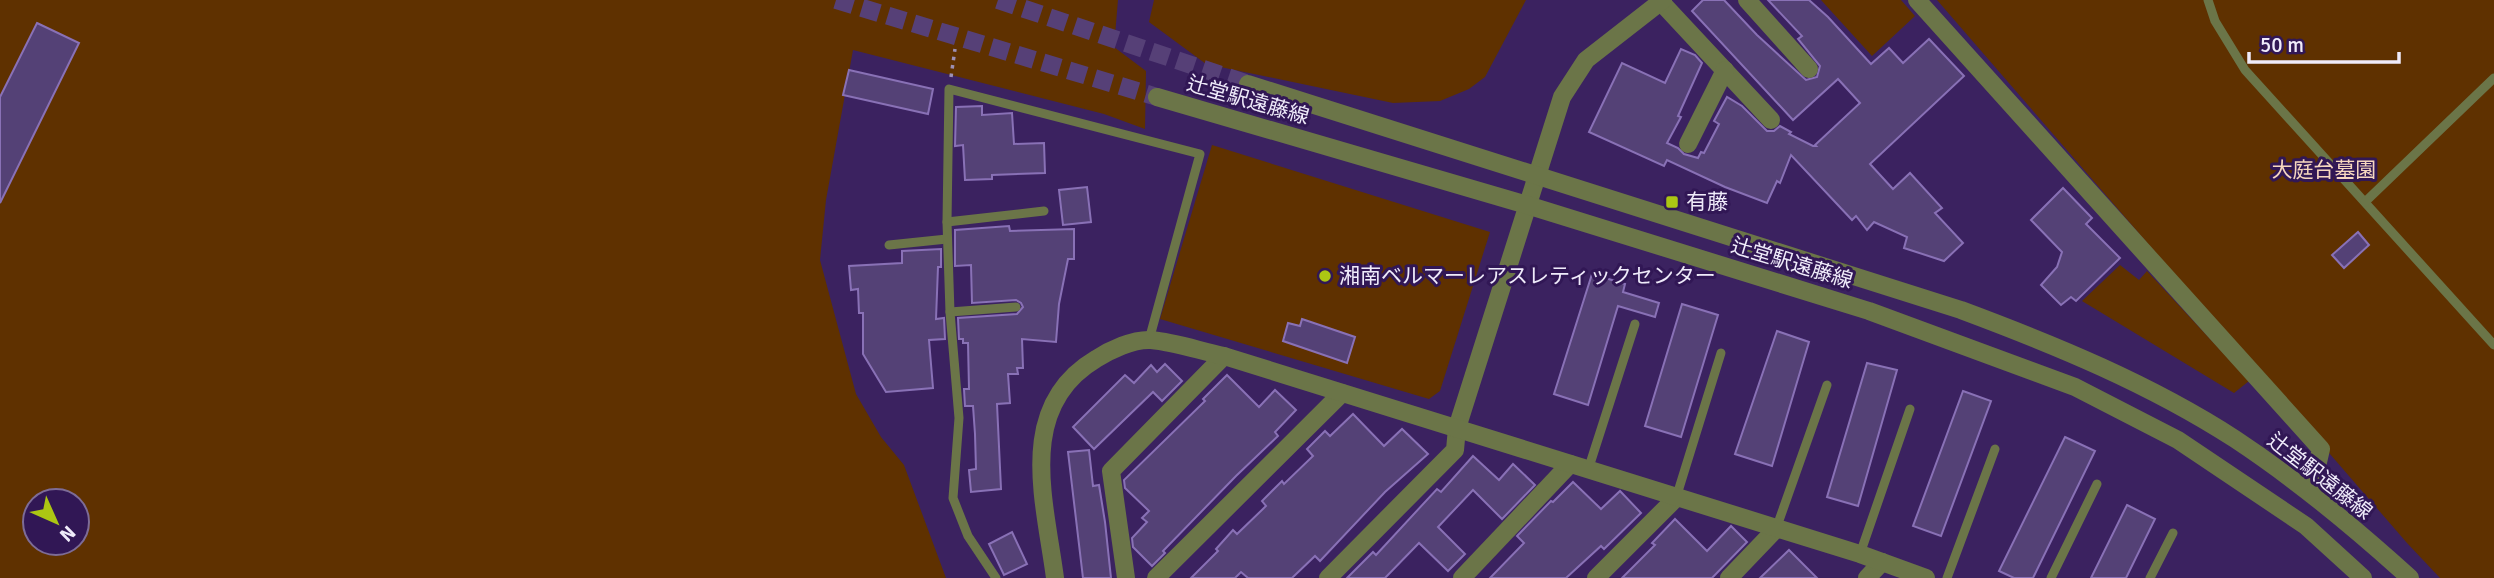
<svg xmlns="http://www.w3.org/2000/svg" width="2494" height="578" font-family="Signika,'Noto Sans JP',sans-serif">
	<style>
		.green { fill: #5f3100; fill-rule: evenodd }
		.building { fill: #544176; stroke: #8971b6; stroke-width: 2 }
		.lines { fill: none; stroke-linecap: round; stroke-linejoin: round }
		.tertiary-tunnel { stroke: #564077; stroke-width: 18; stroke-dasharray: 18 9; stroke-linecap: butt }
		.path { stroke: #9d90b4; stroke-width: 3.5; stroke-dasharray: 3.5 5; stroke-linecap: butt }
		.service { stroke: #6b7548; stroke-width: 9 }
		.minor { stroke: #6b7548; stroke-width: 18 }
		.tertiary { stroke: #6b7548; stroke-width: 18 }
		.poi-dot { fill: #acc613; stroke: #311755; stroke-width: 2.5 }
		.labels { text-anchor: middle; stroke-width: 6; stroke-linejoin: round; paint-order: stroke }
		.street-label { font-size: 21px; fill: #efebfa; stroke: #311755 }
		.park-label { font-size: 21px; fill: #f6d7bf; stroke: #311755 }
		.poi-label { font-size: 21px; fill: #efebfa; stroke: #311755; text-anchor: start }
	</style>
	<rect width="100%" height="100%" fill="#3b2260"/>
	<g class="green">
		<path d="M 0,0 L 1118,0 L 1114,47 L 1146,71 L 1145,129 L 1104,114 L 853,50 L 826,200 L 820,260 L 856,394 L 881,437 L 904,465 L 946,578 L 0,578 ZM 35,501 L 77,501 L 77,543 L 35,543 Z"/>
		<path d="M 1154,0 L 1526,0 L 1485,77 L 1469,89 L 1440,101 L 1393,103 L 1206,64 L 1149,22 Z"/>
		<path d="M 1821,0 L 1901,0 L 1915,16 L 1872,56 Z"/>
		<path d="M 1937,0 L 2494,0 L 2494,578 L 2440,578 L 2407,543 Z"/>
		<path d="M 1212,145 L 1490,232 L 1440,391 L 1429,399 L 1160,319 Z"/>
		<path d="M 2120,265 L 2139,280 L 2147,271 L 2249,381 L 2234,393 L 2082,301 Z"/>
	</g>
	<g class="building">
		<path d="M 1703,0 L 1724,0 L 1757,35 L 1806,80 L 1817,77 L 1820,66 L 1798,39 L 1802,36 L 1768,0 L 1809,0 L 1828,17 L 1871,64 L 1889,48 L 1903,63 L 1929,39 L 1964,76 L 1870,164 L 1893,189 L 1910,173 L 1942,208 L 1935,213 L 1963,243 L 1944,261 L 1904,248 L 1907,237 L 1874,222 L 1867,230 L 1856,216 L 1852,220 L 1791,155 L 1780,183 L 1777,181 L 1767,203 L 1725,187 L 1667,160 L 1664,166 L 1589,132 L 1622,63 L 1665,83 L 1681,49 L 1695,55 L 1702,63 L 1678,116 L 1681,117 L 1667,143 L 1678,148 L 1684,154 L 1698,158 L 1701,152 L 1704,153 L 1719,124 L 1714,121 L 1727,97 L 1742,106 L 1767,131 L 1774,131 L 1780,126 L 1791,132 L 1789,134 L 1813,146 L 1816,146 L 1815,145 L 1860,103 L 1838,79 L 1793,120 L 1692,11 Z"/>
		<path d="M 37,23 L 79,43 L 0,203 L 0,97 Z"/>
		<path d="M 849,70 L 933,89 L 928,114 L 843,95 Z"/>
		<path d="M 982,106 L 982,115 L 1012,113 L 1014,144 L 1044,143 L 1045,173 L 992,175 L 992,179 L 965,180 L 963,145 L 955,146 L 956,107 Z"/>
		<path d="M 1087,187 L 1091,222 L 1063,225 L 1059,190 Z"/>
		<path d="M 2063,188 L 2092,218 L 2086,224 L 2120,258 L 2076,301 L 2071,297 L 2061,305 L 2041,285 L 2057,267 L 2062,252 L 2031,220 Z"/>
		<path d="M 1009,226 L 1010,231 L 1074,229 L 1074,259 L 1068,259 L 1059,304 L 1056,342 L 1022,339 L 1023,368 L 1017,368 L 1018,374 L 1008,374 L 1010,403 L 997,404 L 1001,489 L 971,492 L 969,470 L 976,469 L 975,434 L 973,406 L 965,406 L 964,389 L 969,389 L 968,343 L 963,343 L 963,339 L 959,339 L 958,318 L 1017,314 L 1023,307 L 1021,303 L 1016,300 L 972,303 L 971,265 L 955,266 L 955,230 Z"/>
		<path d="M 2358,232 L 2369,245 L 2344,268 L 2332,255 Z"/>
		<path d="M 941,249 L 941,267 L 938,267 L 936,319 L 944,318 L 945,339 L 929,340 L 933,388 L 886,392 L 863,354 L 863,313 L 859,313 L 858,289 L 851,290 L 849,266 L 902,263 L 902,251 Z"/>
		<path d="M 1592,274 L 1625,284 L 1623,292 L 1659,303 L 1655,317 L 1618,306 L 1588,405 L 1554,394 Z"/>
		<path d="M 1682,304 L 1718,315 L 1681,437 L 1645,426 Z"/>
		<path d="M 1302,319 L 1355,337 L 1347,363 L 1283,341 L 1288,323 L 1300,326 Z"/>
		<path d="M 1777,331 L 1809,342 L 1772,466 L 1735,454 Z"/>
		<path d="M 1867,363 L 1897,370 L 1858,506 L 1827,497 Z"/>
		<path d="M 1165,364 L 1182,381 L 1162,401 L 1153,392 L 1094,449 L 1073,427 L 1125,375 L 1134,383 L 1151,365 L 1157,372 Z"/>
		<path d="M 1227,375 L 1259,407 L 1275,390 L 1296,410 L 1275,432 L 1278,436 L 1236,476 L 1163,551 L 1165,553 L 1152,566 L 1133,547 L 1132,538 L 1147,522 L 1142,518 L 1149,511 L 1125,488 L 1124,480 L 1205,401 L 1203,399 Z"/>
		<path d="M 1963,391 L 1991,401 L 1941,536 L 1913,526 Z"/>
		<path d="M 1353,414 L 1384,446 L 1402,429 L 1428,454 L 1385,492 L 1320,561 L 1315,556 L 1292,578 L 1248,578 L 1241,572 L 1235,578 L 1191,578 L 1218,551 L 1216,549 L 1233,530 L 1237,534 L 1266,506 L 1262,501 L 1282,481 L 1284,484 L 1313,456 L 1307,449 L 1325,431 L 1330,436 Z"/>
		<path d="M 2065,437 L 2095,451 L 2033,578 L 2014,578 L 1999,571 Z"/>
		<path d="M 1089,450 L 1093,486 L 1099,485 L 1105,522 L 1111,578 L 1083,578 L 1068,452 Z"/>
		<path d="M 1473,456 L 1499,480 L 1513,464 L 1535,485 L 1502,519 L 1473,490 L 1438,527 L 1465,554 L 1448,571 L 1419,543 L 1385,578 L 1347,578 L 1373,552 L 1376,555 L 1437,489 L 1441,492 Z"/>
		<path d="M 1573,482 L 1601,509 L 1620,491 L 1641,513 L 1604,549 L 1601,546 L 1566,578 L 1490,578 L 1524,543 L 1517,536 L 1551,501 L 1553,502 Z"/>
		<path d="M 2127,505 L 2155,519 L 2126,578 L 2091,578 Z"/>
		<path d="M 1675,519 L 1707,551 L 1731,526 L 1747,542 L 1712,578 L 1622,578 L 1655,545 L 1652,543 Z"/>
		<path d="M 1012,532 L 1027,564 L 1004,575 L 989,544 Z"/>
		<path d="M 1789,550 L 1817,578 L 1760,578 Z"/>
	</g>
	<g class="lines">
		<g class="tertiary-tunnel">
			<path d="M 836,0 L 1157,97"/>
			<path d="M 998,0 L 1248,84"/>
		</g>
		<path class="path" d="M 951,77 L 955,49"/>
		<g class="service">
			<path d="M 2208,0 L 2215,21 L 2245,70 L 2494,345"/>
			<path d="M 2365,202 L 2494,78"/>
			<path d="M 947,222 L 1044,211"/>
			<path d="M 889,245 L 947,239"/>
			<path d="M 950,312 L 1016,307"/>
			<path d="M 1588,470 L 1635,324"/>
			<path d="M 1676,498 L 1721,353"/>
			<path d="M 1776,529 L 1827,385"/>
			<path d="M 1860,554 L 1910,409"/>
			<path d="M 996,578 L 968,536 L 953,498 L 959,418 L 950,312 L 947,222 L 949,89 L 1200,154 L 1149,340"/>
			<path d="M 1947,578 L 1995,449"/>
			<path d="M 2051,578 L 2097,484"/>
			<path d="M 2150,578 L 2173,533"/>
		</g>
		<g class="minor">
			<path d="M 1747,0 L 1809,69"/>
			<path d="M 1917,0 L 2321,449 L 2311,493"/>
			<path d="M 1661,2 L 1771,120"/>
			<path d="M 1688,144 L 1725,70"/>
			<path d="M 1126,578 L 1111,471 L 1224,356"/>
			<path d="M 1156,578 L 1342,393"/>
			<path d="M 1328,578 L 1455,450 L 1457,428 L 1562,97 L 1586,60 L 1663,0"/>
			<path d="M 1462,578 L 1570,464"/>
			<path d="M 1596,578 L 1676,498"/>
			<path d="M 1729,578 L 1776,529"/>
			<path d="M 1867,578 L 1882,562"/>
		</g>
		<g class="tertiary">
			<path d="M 1248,84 L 1961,310 C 2055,345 2150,384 2235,439 C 2297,480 2355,528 2410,578"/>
			<path d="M 1157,97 L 1527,205 L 1869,311 L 2075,387 L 2178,440 L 2306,526 L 2363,578"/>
			<path d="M 1055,578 C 1045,501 1015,407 1096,359 C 1110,350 1133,339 1151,340 C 1175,342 1200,351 1224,356 L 1860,554 L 1926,578"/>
		</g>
	</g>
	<g class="poi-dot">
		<rect x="1665" y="195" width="14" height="14" rx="3.5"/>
		<circle cx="1325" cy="276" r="7"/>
	</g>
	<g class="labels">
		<g class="street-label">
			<text transform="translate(1248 100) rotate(16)" y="7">辻堂駅遠藤線</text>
			<text transform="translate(1792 263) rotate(17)" y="7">辻堂駅遠藤線</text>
			<text transform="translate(2320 476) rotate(38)" y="7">辻堂駅遠藤線</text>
		</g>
		<g class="park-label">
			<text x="2324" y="177">大庭台墓園</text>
		</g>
		<g class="poi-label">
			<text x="1686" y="209">有藤</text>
			<text x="1339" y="283">湘南ベルマーレアスレティックセンター</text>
		</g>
	</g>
	<g transform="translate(56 522) rotate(135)"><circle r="33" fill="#311755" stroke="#7d6c97" stroke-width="2"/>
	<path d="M0-5L12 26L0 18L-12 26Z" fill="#acc613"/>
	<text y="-10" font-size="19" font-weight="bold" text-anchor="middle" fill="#efebfa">N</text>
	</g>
	<path d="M2249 52v10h150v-10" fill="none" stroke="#efebfa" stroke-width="3.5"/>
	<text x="2260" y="52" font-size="21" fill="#efebfa" stroke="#311755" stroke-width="5" paint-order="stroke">50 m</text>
</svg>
